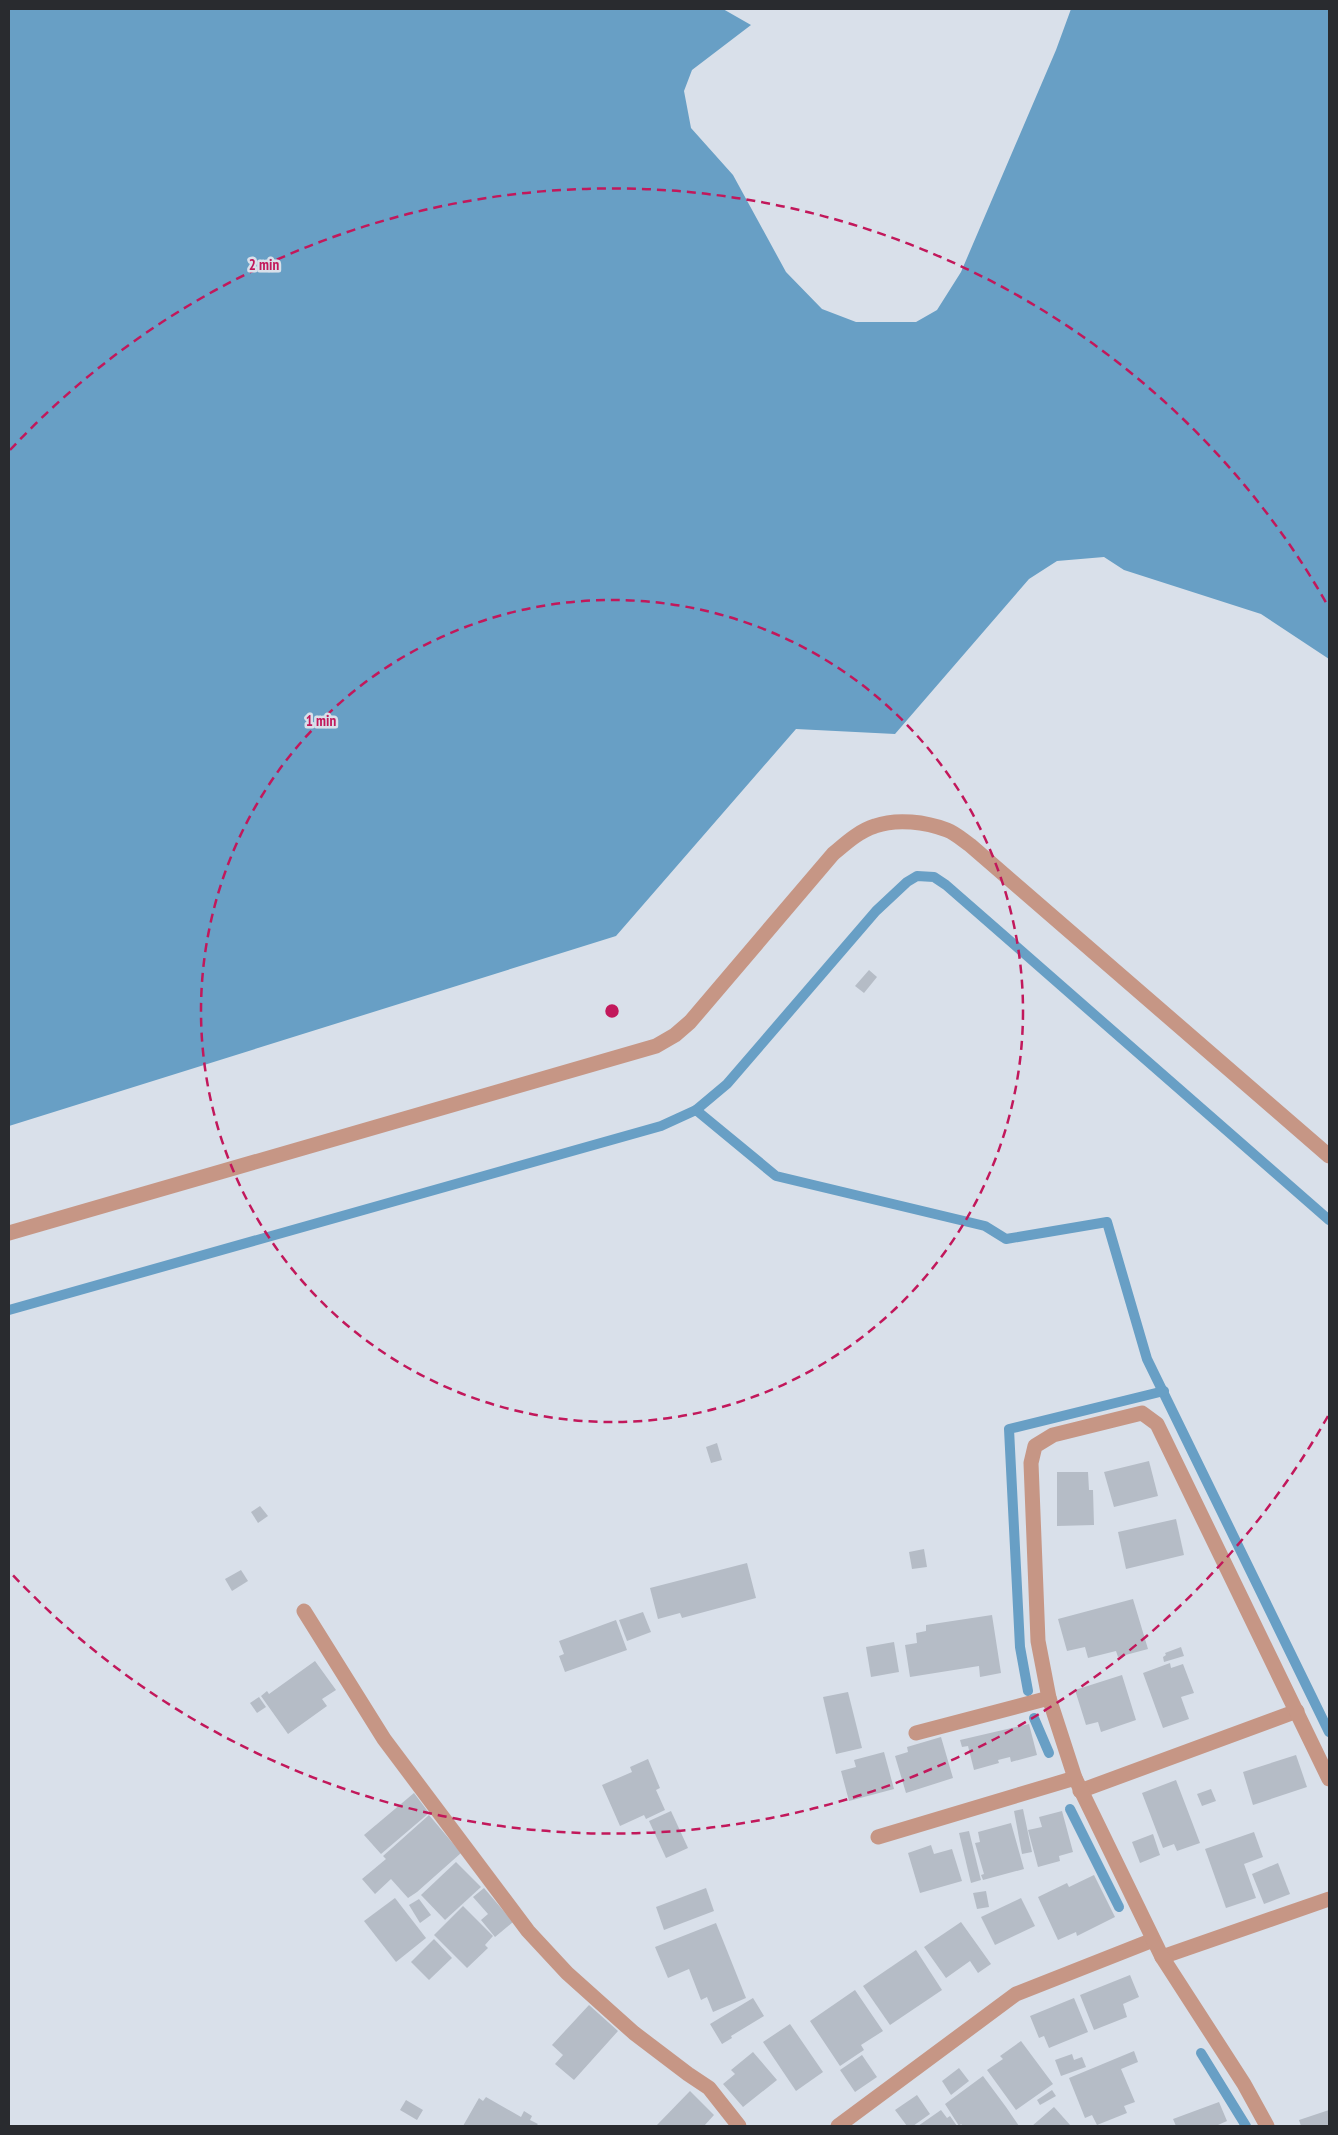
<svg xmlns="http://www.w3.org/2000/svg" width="1338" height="2135" font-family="'PT Sans Narrow',sans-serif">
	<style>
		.water { fill: #689fc5 }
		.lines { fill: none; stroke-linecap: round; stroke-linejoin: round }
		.stream { stroke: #689fc5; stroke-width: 10 }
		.building { fill: #b5bcc6 }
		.minor { stroke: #c69685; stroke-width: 15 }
		.ring { fill: none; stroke: #c2185b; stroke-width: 2.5; stroke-dasharray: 9 6 }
		.centre { fill: #c2185b; stroke: #d9e0ea; stroke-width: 2.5 }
		.ring-label { font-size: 15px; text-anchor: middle; font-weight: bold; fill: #c2185b; stroke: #d9e0ea; stroke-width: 5; stroke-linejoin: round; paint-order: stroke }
	</style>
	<rect width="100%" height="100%" fill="#d9e0ea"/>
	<path class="water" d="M 9,9 L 723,9 L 751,25 L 692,70 L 684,91 L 691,128 L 733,175 L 786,272 L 822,309 L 856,322 L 916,322 L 937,310 L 961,272 L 1056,50 L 1071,9 L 1329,9 L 1329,659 L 1261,614 L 1124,570 L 1104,557 L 1057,561 L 1029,579 L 895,734 L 796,729 L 616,936 L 9,1126 Z"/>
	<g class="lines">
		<g class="stream">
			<path d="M 696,1110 L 727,1084 L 876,911 L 907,882 L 917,876 L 934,877 L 946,885 L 1329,1220"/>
			<path d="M 9,1310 L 661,1126 L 696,1110 L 776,1176 L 985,1226 L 1006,1239 L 1107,1222 L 1147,1359 L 1329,1732"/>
			<path d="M 1028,1691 L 1020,1647 L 1009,1429 L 1164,1391"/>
			<path d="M 1034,1718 L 1049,1753"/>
			<path d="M 1070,1809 L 1119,1907"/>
			<path d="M 1201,2053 L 1246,2126"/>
		</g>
	</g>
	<g class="building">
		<path d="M 869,970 L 877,977 L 864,993 L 855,986 Z"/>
		<path d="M 717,1443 L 722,1460 L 711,1463 L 706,1447 Z"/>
		<path d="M 1149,1461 L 1158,1496 L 1114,1507 L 1104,1472 Z"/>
		<path d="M 1057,1472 L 1088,1472 L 1089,1490 L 1093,1490 L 1094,1525 L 1057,1526 Z"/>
		<path d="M 260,1506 L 268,1516 L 258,1523 L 251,1512 Z"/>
		<path d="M 1176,1519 L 1184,1555 L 1126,1569 L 1118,1532 Z"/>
		<path d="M 924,1549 L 927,1567 L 912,1569 L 909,1552 Z"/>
		<path d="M 747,1563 L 756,1598 L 682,1618 L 680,1613 L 658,1619 L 650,1588 Z"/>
		<path d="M 241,1570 L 248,1581 L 232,1591 L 225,1579 Z"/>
		<path d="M 1133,1599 L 1148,1649 L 1118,1657 L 1116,1651 L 1088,1658 L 1085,1647 L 1067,1651 L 1058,1619 Z"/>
		<path d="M 643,1612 L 651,1632 L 627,1641 L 619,1620 Z"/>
		<path d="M 992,1615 L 1001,1673 L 980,1677 L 979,1666 L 910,1677 L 905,1645 L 917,1643 L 916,1633 L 926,1631 L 926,1625 Z"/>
		<path d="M 616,1620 L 627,1650 L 565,1672 L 559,1656 L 564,1654 L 559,1641 Z"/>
		<path d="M 894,1642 L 899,1672 L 871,1677 L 866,1647 Z"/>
		<path d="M 1181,1647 L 1184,1656 L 1164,1662 L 1163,1657 L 1166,1655 L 1165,1653 Z"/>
		<path d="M 315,1661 L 336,1690 L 322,1699 L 327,1706 L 288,1734 L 261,1696 L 267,1691 L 269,1694 Z"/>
		<path d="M 1170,1663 L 1171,1668 L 1183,1664 L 1194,1693 L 1181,1697 L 1189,1719 L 1163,1728 L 1143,1673 Z"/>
		<path d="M 1122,1675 L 1136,1720 L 1101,1732 L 1098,1722 L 1086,1725 L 1075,1690 Z"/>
		<path d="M 848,1692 L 862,1748 L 836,1754 L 823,1697 Z"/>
		<path d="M 259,1697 L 266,1707 L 257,1713 L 250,1703 Z"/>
		<path d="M 1029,1724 L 1037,1755 L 1011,1762 L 1010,1757 L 998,1760 L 999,1763 L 974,1770 L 968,1746 L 962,1747 L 960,1740 Z"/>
		<path d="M 941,1737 L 953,1778 L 906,1793 L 895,1756 L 908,1752 L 907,1747 Z"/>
		<path d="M 884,1752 L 894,1789 L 849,1801 L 841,1771 L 856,1767 L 854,1760 Z"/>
		<path d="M 1296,1755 L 1307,1787 L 1253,1805 L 1243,1772 Z"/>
		<path d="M 648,1759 L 660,1788 L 656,1790 L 665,1810 L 646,1819 L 644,1815 L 620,1826 L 602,1785 L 632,1772 L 630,1767 Z"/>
		<path d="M 1176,1780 L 1200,1843 L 1177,1851 L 1174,1844 L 1163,1848 L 1142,1793 Z"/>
		<path d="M 1211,1789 L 1216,1801 L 1202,1806 L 1197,1794 Z"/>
		<path d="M 414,1793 L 429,1813 L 381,1854 L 364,1835 Z"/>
		<path d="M 1023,1809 L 1032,1852 L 1022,1854 L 1014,1811 Z"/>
		<path d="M 671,1811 L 688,1848 L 666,1858 L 649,1821 Z"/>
		<path d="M 1062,1811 L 1073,1852 L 1059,1856 L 1060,1861 L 1038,1867 L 1028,1830 L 1042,1827 L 1039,1817 Z"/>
		<path d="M 429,1815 L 461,1853 L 417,1892 L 408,1898 L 391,1879 L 375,1894 L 362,1879 L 386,1859 L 383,1856 Z"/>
		<path d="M 1011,1823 L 1024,1869 L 983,1880 L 981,1875 L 984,1874 L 975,1843 L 980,1842 L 978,1832 Z"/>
		<path d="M 969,1831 L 981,1880 L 971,1883 L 959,1833 Z"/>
		<path d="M 1254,1832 L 1263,1857 L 1244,1864 L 1256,1898 L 1226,1908 L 1205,1849 Z"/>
		<path d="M 1153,1834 L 1160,1855 L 1140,1863 L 1132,1842 Z"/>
		<path d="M 931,1845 L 934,1854 L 952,1849 L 962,1881 L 920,1893 L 908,1853 Z"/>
		<path d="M 456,1862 L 481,1887 L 445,1920 L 421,1895 Z"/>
		<path d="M 1278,1863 L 1290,1894 L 1264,1904 L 1252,1874 Z"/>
		<path d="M 1094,1875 L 1115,1917 L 1077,1936 L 1076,1932 L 1058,1940 L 1038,1897 L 1067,1883 L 1069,1887 Z"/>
		<path d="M 484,1888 L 513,1922 L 495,1937 L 481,1920 L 488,1914 L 473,1897 Z"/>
		<path d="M 706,1888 L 714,1911 L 664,1930 L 656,1907 Z"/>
		<path d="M 986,1891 L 989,1907 L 977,1909 L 973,1893 Z"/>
		<path d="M 395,1898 L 426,1938 L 396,1962 L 364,1921 Z"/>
		<path d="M 1021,1898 L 1035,1926 L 995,1945 L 981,1917 Z"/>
		<path d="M 419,1899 L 431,1915 L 420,1923 L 409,1905 Z"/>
		<path d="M 463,1906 L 493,1936 L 485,1945 L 488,1948 L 467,1968 L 434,1935 Z"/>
		<path d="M 961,1922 L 991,1964 L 978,1973 L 970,1961 L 946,1978 L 924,1947 Z"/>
		<path d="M 716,1923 L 746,1998 L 713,2012 L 707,1997 L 701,2000 L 689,1969 L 668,1978 L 655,1947 Z"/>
		<path d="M 434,1939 L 452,1958 L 429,1980 L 411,1962 Z"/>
		<path d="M 916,1950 L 942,1990 L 890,2025 L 863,1986 Z"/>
		<path d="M 1130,1975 L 1139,1997 L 1123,2004 L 1127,2017 L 1094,2030 L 1080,1995 Z"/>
		<path d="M 855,1990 L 883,2031 L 861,2045 L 864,2050 L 840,2066 L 810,2021 Z"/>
		<path d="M 753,1998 L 764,2016 L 731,2036 L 732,2038 L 722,2044 L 710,2024 Z"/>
		<path d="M 1074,1998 L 1088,2032 L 1049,2048 L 1044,2036 L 1039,2038 L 1030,2016 Z"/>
		<path d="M 589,2005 L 618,2031 L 574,2080 L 555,2064 L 563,2055 L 552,2045 Z"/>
		<path d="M 790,2024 L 823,2072 L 796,2091 L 763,2042 Z"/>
		<path d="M 1021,2041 L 1053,2084 L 1016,2110 L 987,2070 L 1003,2059 L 1000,2056 Z"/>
		<path d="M 1134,2051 L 1138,2062 L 1121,2069 L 1135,2102 L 1124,2106 L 1127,2113 L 1097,2125 L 1092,2115 L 1085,2118 L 1069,2078 Z"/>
		<path d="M 753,2052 L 777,2080 L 743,2107 L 723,2084 L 735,2074 L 731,2070 Z"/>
		<path d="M 1072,2054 L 1074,2060 L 1082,2057 L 1086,2067 L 1061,2076 L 1055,2060 Z"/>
		<path d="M 862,2055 L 877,2077 L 855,2092 L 840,2070 Z"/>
		<path d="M 959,2068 L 969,2081 L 951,2095 L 942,2081 Z"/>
		<path d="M 983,2076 L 1006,2107 L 1019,2126 L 963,2126 L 961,2124 L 959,2126 L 945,2104 Z"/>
		<path d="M 1052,2090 L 1056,2096 L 1040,2105 L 1037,2100 Z"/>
		<path d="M 690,2091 L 714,2115 L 704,2126 L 656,2126 Z"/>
		<path d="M 917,2095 L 930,2114 L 913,2126 L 907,2126 L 895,2110 Z"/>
		<path d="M 486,2097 L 521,2117 L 524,2111 L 532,2116 L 530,2120 L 538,2124 L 536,2126 L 463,2126 L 479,2098 L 483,2101 Z"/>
		<path d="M 406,2100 L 423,2110 L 417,2120 L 400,2110 Z"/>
		<path d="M 1219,2102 L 1227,2121 L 1218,2125 L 1219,2126 L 1176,2126 L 1173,2119 Z"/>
		<path d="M 1054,2107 L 1071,2126 L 1032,2126 Z"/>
		<path d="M 941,2110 L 947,2118 L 950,2116 L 957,2126 L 918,2126 Z"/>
		<path d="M 1329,2110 L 1329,2126 L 1301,2126 L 1299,2120 Z"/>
	</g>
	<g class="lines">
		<g class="minor">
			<path d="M 9,1233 L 656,1046 L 675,1035 L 690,1022 L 833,854 C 846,843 859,831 875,826 C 897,818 926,822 947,830 C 955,833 963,840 970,845 L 1329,1156"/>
			<path d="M 304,1611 L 384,1739 L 528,1931 L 567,1973 L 634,2033 L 688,2074 L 709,2088 L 739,2126"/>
			<path d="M 916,1733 L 1049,1698"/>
			<path d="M 1080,1791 L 1297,1711"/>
			<path d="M 878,1837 L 1075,1778"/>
			<path d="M 1162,1957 L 1329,1899"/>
			<path d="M 838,2126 L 1016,1994 L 1153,1940"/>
			<path d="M 1267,2126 L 1244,2084 L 1162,1957 L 1075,1778 L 1049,1698 L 1038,1641 L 1031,1463 L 1035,1446 L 1053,1435 L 1142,1413 L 1157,1424 L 1329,1779"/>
		</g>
	</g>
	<g class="ring">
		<circle cx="612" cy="1011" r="411"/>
		<path d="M1328 1416A823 823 0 0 1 10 1572M10 450A823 823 0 0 1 1328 606"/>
	</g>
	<circle cx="612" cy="1011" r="8" class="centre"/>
	<g class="ring-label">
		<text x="264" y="270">2 min</text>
		<text x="321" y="726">1 min</text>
	</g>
	<rect width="1338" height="2135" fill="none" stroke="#292b2f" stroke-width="20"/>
</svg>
